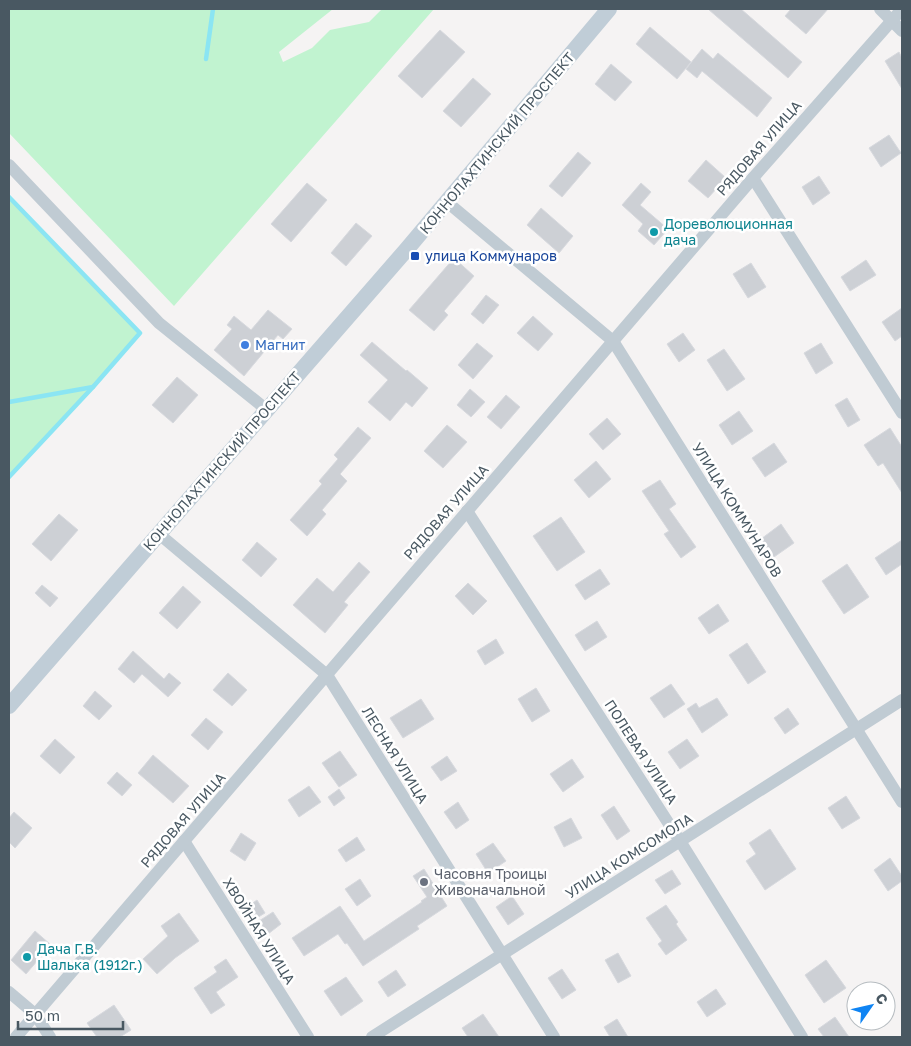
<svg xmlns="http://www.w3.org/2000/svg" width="911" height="1046" font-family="'Golos Text',sans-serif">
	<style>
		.green { fill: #c1f3d0 }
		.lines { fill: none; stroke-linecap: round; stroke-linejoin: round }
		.stream { stroke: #8be5f3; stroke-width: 4.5 }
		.building { fill: #cdd0d5; stroke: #d7d9de }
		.street { stroke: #c0cbd3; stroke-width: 12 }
		.secondary { stroke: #c0cdd7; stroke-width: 16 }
		.culture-dot { fill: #0f9aa8; stroke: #fff; stroke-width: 2 }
		.transit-dot { fill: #1a4fb4; stroke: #fff; stroke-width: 2 }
		.shop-dot { fill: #3f7fe0; stroke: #fff; stroke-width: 2 }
		.worship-dot { fill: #6b7280; stroke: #fff; stroke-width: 2 }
		.labels { text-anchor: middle; stroke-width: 5; stroke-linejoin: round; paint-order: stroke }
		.street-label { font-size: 14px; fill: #495862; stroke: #fff }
		.culture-label { font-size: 14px; fill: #0d838f; stroke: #fff; text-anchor: start }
		.transit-label { font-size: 14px; fill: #164399; stroke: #fff; text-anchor: start }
		.shop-label { font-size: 14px; fill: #366cbe; stroke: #fff; text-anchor: start }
		.worship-label { font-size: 14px; fill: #5b616d; stroke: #fff; text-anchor: start }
	</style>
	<rect width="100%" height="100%" fill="#f5f3f3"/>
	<g class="green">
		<path d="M 9,9 L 333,9 L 279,52 L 283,62 L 312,48 L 330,30 L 369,22 L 382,9 L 434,9 L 174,306 L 9,133 Z"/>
		<path d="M 9,197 L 140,333 L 93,387 L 9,477 Z"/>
	</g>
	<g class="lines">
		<g class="stream">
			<path d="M 206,59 L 213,9"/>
			<path d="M 9,197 L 140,333 L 93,387 L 9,477"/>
			<path d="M 9,402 L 93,387"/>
		</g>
	</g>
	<g class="building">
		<path d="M 708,9 L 741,9 L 802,62 L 788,78 Z"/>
		<path d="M 791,9 L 828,9 L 806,34 L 785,16 Z"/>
		<path d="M 650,27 L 691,62 L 677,79 L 636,44 Z"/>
		<path d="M 440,30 L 465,52 L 422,98 L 398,76 Z"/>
		<path d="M 702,49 L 713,59 L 718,53 L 772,98 L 757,117 L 702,71 L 697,78 L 686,69 Z"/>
		<path d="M 899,52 L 902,58 L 902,89 L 885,61 Z"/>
		<path d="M 611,64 L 632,82 L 615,101 L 595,84 Z"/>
		<path d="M 473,78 L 491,94 L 461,127 L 443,111 Z"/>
		<path d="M 889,135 L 901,153 L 881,167 L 869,148 Z"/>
		<path d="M 578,152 L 591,163 L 562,197 L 549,186 Z"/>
		<path d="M 706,160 L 726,178 L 708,198 L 688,181 Z"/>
		<path d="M 819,176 L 830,193 L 813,205 L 802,187 Z"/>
		<path d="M 307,183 L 327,200 L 291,242 L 271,224 Z"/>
		<path d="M 641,183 L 651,192 L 640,205 L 668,229 L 654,245 L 638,231 L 643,224 L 622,205 Z"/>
		<path d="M 541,208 L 573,236 L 559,253 L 527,225 Z"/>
		<path d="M 356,223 L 372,236 L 346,266 L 331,253 Z"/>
		<path d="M 454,258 L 474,276 L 444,311 L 448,315 L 434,331 L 409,310 Z"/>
		<path d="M 866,260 L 876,275 L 850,291 L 841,277 Z"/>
		<path d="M 751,263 L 766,287 L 748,298 L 733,274 Z"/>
		<path d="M 486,295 L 499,305 L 483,324 L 471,314 Z"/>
		<path d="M 902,308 L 902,336 L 895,341 L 882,322 Z"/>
		<path d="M 268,310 L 292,329 L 283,339 L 278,335 L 244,376 L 214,350 L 232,329 L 227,325 L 234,316 L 251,330 Z"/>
		<path d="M 533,316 L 553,334 L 538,351 L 517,333 Z"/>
		<path d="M 683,333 L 695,350 L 679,362 L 667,344 Z"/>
		<path d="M 372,342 L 406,371 L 407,370 L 428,388 L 412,407 L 406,402 L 390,421 L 368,402 L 388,380 L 360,355 Z"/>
		<path d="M 477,343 L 493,356 L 473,379 L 458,365 Z"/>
		<path d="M 821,343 L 833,363 L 816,374 L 804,353 Z"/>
		<path d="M 724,349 L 745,379 L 727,391 L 707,360 Z"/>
		<path d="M 177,377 L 198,395 L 173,423 L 152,405 Z"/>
		<path d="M 470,389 L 485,402 L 471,417 L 457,405 Z"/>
		<path d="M 506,395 L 520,407 L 501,429 L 487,417 Z"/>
		<path d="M 847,398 L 860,420 L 848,427 L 835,405 Z"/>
		<path d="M 739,411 L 753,431 L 732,445 L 719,425 Z"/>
		<path d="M 607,418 L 621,434 L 603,450 L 589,434 Z"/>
		<path d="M 447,425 L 467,442 L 443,468 L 424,451 Z"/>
		<path d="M 358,427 L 371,438 L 340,474 L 347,481 L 322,510 L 326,514 L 307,536 L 290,520 L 322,484 L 319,481 L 338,459 L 334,455 Z"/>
		<path d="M 890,428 L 902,447 L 902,493 L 883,463 L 878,466 L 864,445 Z"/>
		<path d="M 774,443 L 787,462 L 765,477 L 752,458 Z"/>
		<path d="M 596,461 L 611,479 L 589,498 L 574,480 Z"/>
		<path d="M 660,480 L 676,504 L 669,509 L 696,547 L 681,558 L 664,534 L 669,531 L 642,491 Z"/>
		<path d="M 59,514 L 78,530 L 51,561 L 32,544 Z"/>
		<path d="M 561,517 L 585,552 L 557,571 L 533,536 Z"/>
		<path d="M 781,524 L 794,543 L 774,557 L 761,539 Z"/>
		<path d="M 902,540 L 902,564 L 886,575 L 875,558 Z"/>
		<path d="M 257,542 L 277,559 L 261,577 L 242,560 Z"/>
		<path d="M 359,562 L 370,572 L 344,602 L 348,605 L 325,633 L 293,605 L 317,578 L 333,592 Z"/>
		<path d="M 847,564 L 869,597 L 844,614 L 822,581 Z"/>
		<path d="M 600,569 L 610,584 L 585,600 L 575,585 Z"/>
		<path d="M 468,583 L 487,601 L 473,615 L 455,596 Z"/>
		<path d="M 42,585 L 58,598 L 50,607 L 35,593 Z"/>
		<path d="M 183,586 L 201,602 L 177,629 L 159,613 Z"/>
		<path d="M 718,604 L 729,621 L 709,634 L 698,618 Z"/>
		<path d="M 597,621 L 607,637 L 585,651 L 575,635 Z"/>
		<path d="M 496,639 L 504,653 L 485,665 L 477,651 Z"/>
		<path d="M 747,643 L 766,672 L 748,684 L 729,655 Z"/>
		<path d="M 133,651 L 164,679 L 169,673 L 181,683 L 168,697 L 142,674 L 134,683 L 118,669 Z"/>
		<path d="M 228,673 L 247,690 L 232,706 L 213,690 Z"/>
		<path d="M 671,684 L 685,704 L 664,718 L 650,698 Z"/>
		<path d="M 536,688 L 550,711 L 532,722 L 518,699 Z"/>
		<path d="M 95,691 L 112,706 L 99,720 L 83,706 Z"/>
		<path d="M 717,698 L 728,715 L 702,733 L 687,709 L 696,703 L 699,708 Z"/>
		<path d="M 421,699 L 434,719 L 403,738 L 390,718 Z"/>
		<path d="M 788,708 L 799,724 L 785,734 L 774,718 Z"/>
		<path d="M 206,718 L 223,732 L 208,750 L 191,735 Z"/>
		<path d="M 55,739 L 75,757 L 60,774 L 40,756 Z"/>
		<path d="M 687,739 L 699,756 L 680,769 L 668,752 Z"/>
		<path d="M 340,751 L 357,775 L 339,787 L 322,763 Z"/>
		<path d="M 153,755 L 189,786 L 173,803 L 138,773 Z"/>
		<path d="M 447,756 L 457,771 L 441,781 L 431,767 Z"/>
		<path d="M 572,759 L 584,777 L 563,792 L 550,774 Z"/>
		<path d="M 117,772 L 132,785 L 122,796 L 107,783 Z"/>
		<path d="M 309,786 L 321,802 L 299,817 L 288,800 Z"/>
		<path d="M 339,789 L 345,798 L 334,806 L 328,797 Z"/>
		<path d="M 846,796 L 860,818 L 842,829 L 828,808 Z"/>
		<path d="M 458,802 L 469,820 L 456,829 L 444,812 Z"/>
		<path d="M 614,806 L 630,831 L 617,840 L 601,815 Z"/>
		<path d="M 14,812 L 32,828 L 15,848 L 9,842 L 9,818 Z"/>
		<path d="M 571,818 L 582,838 L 564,847 L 554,827 Z"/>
		<path d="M 770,829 L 796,869 L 765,890 L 746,861 L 756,854 L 749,843 Z"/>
		<path d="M 241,833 L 256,843 L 245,861 L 230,851 Z"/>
		<path d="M 357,837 L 365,850 L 346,862 L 338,850 Z"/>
		<path d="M 493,843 L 506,861 L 488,873 L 476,854 Z"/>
		<path d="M 890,858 L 902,876 L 902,881 L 888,891 L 874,870 Z"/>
		<path d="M 424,869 L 447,906 L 417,926 L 419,929 L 363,966 L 347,943 L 345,944 L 338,934 L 304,956 L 292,938 L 340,906 L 364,941 L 422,902 L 421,901 L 427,897 L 413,876 Z"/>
		<path d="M 672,870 L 681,884 L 665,894 L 655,880 Z"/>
		<path d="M 360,879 L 371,896 L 357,906 L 345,889 Z"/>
		<path d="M 512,896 L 524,914 L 508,925 L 496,907 Z"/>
		<path d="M 257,900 L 265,913 L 255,919 L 247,907 Z"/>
		<path d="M 666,905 L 678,922 L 676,924 L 687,940 L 666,955 L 658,944 L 662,941 L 646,918 Z"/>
		<path d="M 273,912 L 281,924 L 268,934 L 259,921 Z"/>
		<path d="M 179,913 L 199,941 L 175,958 L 157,974 L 143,959 L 168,936 L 161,926 Z"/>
		<path d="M 35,931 L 51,945 L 26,974 L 11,960 Z"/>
		<path d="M 618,953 L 631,976 L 618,983 L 605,960 Z"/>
		<path d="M 226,959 L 238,977 L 216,992 L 225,1005 L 211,1014 L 194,988 L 217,972 L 214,967 Z"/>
		<path d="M 826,960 L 846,988 L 824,1003 L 805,975 Z"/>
		<path d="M 562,969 L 576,990 L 562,999 L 548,978 Z"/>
		<path d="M 396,970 L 406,985 L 388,997 L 378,982 Z"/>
		<path d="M 346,977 L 363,1001 L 341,1016 L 324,991 Z"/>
		<path d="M 716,989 L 726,1004 L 707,1017 L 697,1002 Z"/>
		<path d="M 114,1005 L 131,1030 L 120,1037 L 97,1037 L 87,1023 Z"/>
		<path d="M 483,1014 L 499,1037 L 468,1037 L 462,1028 Z"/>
		<path d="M 835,1017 L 849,1037 L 824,1037 L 818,1029 Z"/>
		<path d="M 617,1019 L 628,1037 L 610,1037 L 604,1027 Z"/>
	</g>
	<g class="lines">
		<g class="street">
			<path d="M 880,9 L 902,31"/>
			<path d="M 9,165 L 159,323 L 267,410"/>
			<path d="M 753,178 L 902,413"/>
			<path d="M 447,202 L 613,341 L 902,802"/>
			<path d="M 467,511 L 680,841 L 802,1037"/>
			<path d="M 159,534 L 327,675 L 554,1037"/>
			<path d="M 184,841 L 308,1037"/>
			<path d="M 9,992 L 35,1014 L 50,1037"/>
			<path d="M 16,1037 L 753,178 L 902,9"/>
			<path d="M 372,1037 L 902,700"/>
		</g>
		<path class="secondary" d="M 9,706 L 407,249 L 609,9"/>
	</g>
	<g class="culture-dot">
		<circle cx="654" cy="232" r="5"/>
		<circle cx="27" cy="957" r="5"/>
	</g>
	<rect class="transit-dot" x="410" y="251" width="10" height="10" rx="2.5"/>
	<circle class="shop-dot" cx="245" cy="345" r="5"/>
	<circle class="worship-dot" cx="424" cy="882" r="5"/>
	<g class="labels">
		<g class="street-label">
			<text transform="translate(497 143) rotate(-50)" y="5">КОННОЛАХТИНСКИЙ ПРОСПЕКТ</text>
			<text transform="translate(759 148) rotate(-49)" y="5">РЯДОВАЯ УЛИЦА</text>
			<text transform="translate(222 461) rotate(-49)" y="5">КОННОЛАХТИНСКИЙ ПРОСПЕКТ</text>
			<text transform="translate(737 510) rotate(58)" y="5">УЛИЦА КОММУНАРОВ</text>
			<text transform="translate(446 512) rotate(-49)" y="5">РЯДОВАЯ УЛИЦА</text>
			<text transform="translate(641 752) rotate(57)" y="5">ПОЛЕВАЯ УЛИЦА</text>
			<text transform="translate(395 755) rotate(58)" y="5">ЛЕСНАЯ УЛИЦА</text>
			<text transform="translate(183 820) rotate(-49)" y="5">РЯДОВАЯ УЛИЦА</text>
			<text transform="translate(629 856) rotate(-32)" y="5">УЛИЦА КОМСОМОЛА</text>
			<text transform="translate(259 931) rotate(58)" y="5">ХВОЙНАЯ УЛИЦА</text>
		</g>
		<g class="culture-label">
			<text x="664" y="229">Дореволюционная<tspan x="664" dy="16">дача</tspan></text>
			<text x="37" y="954">Дача Г.В.<tspan x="37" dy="16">Шалька (1912г.)</tspan></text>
		</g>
		<g class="transit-label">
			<text x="425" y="261">улица Коммунаров</text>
		</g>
		<g class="shop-label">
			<text x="255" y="350">Магнит</text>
		</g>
		<g class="worship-label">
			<text x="434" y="879">Часовня Троицы<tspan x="434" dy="16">Живоначальной</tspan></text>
		</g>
	</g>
	<rect width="911" height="1046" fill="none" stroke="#495862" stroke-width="20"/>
	<g transform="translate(871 1006) rotate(56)"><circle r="24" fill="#ffffff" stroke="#b6bcc0"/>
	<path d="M0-4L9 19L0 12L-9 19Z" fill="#0f84f3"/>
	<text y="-8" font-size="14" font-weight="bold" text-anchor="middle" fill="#495862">С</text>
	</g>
	<path d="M18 1021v8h105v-8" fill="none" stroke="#495862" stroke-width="2.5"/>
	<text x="25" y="1021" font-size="15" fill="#495862" stroke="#ffffff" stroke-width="4" paint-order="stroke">50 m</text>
</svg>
